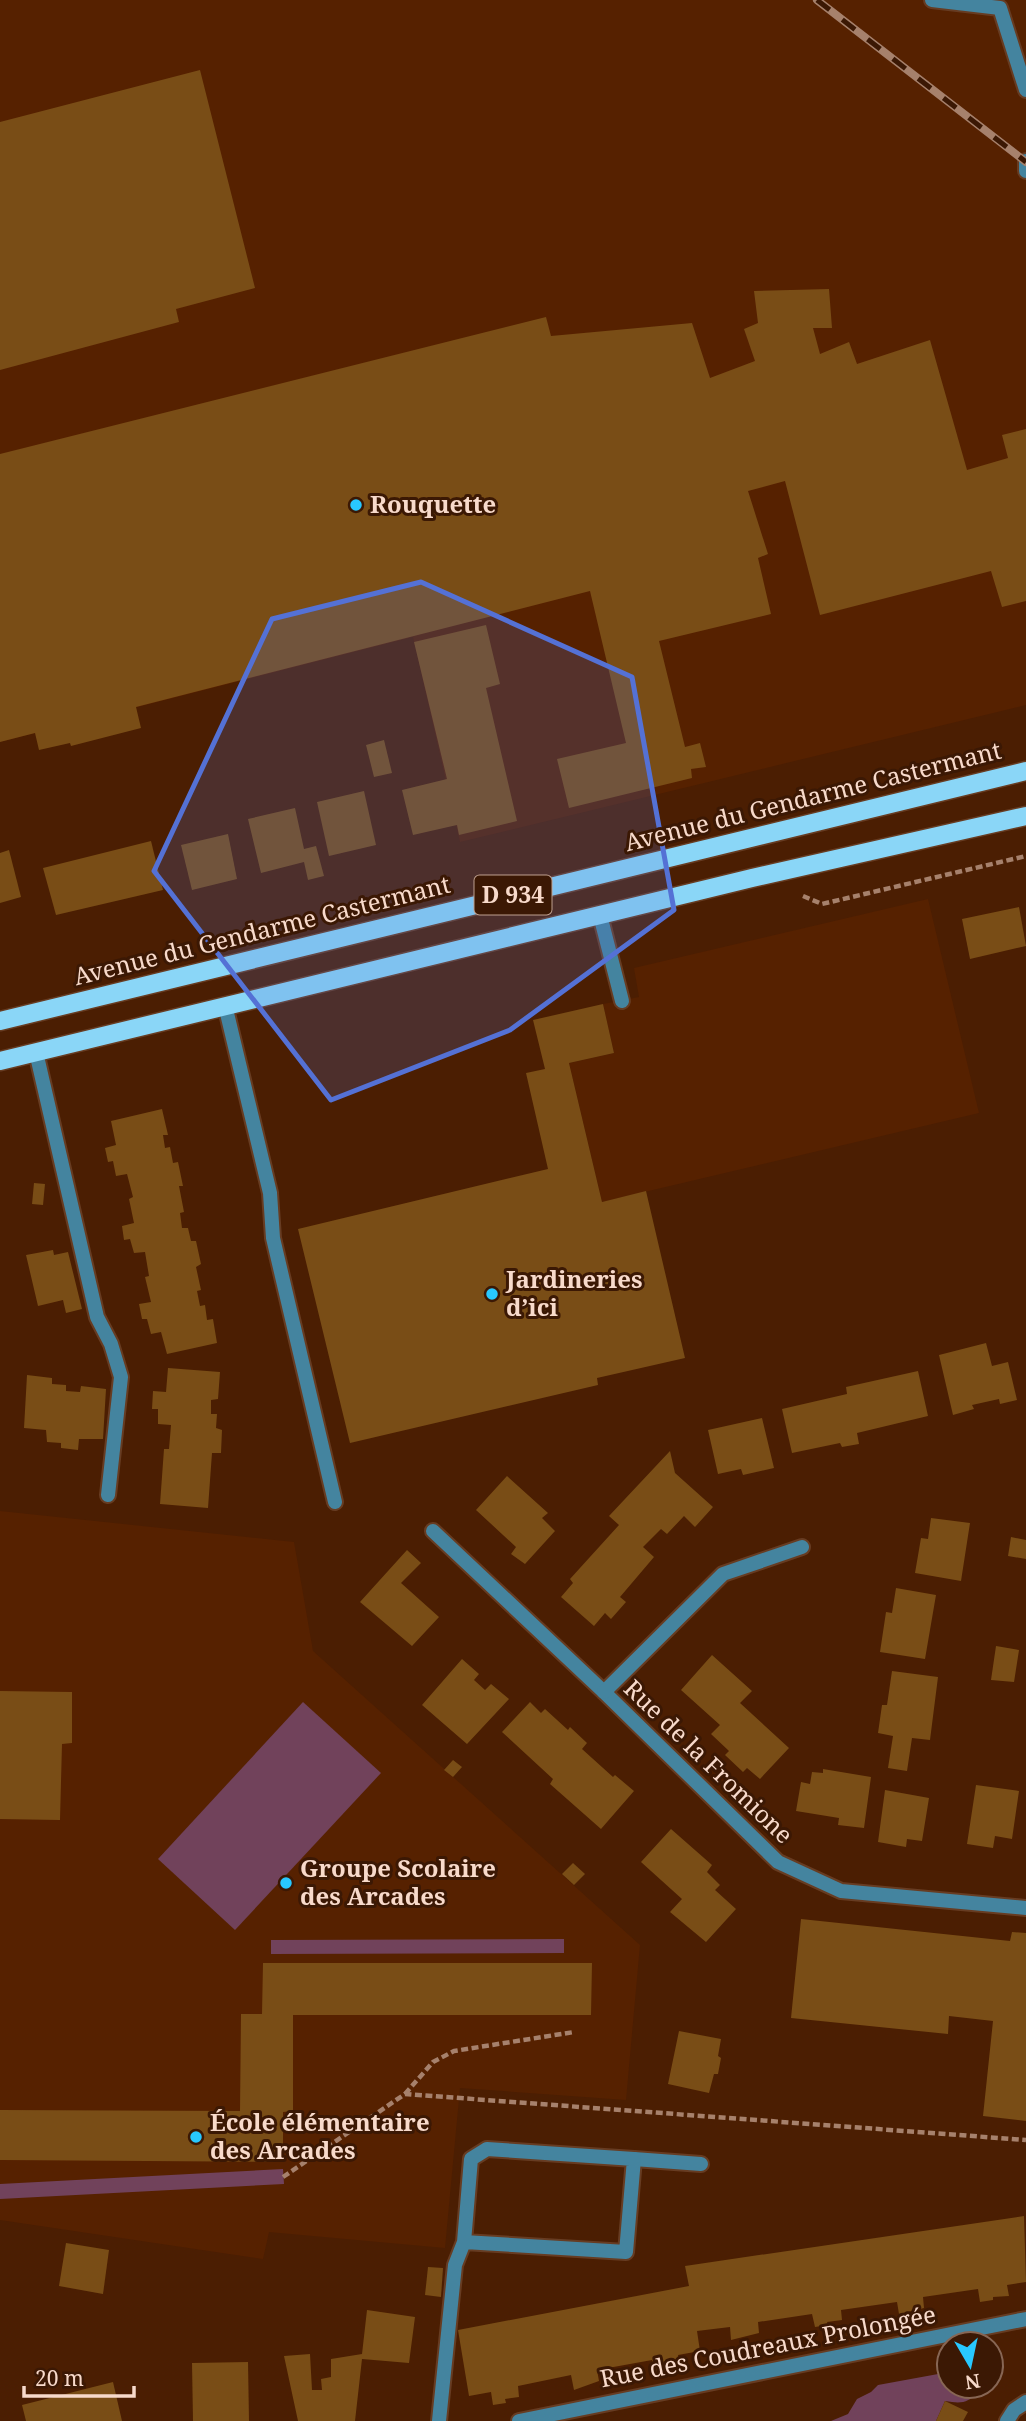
<svg xmlns="http://www.w3.org/2000/svg" width="1026" height="2421" font-family="'Noto Serif',serif">
	<style>
		.built { fill: #562100 }
		.green { fill: #71425b }
		.building { fill: #794d16 }
		.lines { fill: none; stroke-linecap: round; stroke-linejoin: round }
		.lane-casing { stroke: #673c22; stroke-width: 18 }
		.street-casing { stroke: #673c22; stroke-width: 18 }
		.primary-casing { stroke: #673c22; stroke-width: 21 }
		.path { stroke: #a6816c; stroke-width: 4.5; stroke-dasharray: 7 3.5; stroke-linecap: butt }
		.lane { stroke: #44849f; stroke-width: 14 }
		.street { stroke: #44849f; stroke-width: 14 }
		.primary { stroke: #8ad6f7; stroke-width: 18 }
		.rail-casing { stroke: #a6816c; stroke-width: 8 }
		.rail { stroke: #3b1804; stroke-width: 5; stroke-dasharray: 16; stroke-linecap: butt }
		.marked { fill: #5471d5; fill-opacity: 0.2; stroke: #5471d5; stroke-width: 5; stroke-linejoin: round }
		.poi-dot { fill: #28c8ff; stroke: #3b1804; stroke-width: 2.5 }
		.labels { text-anchor: middle; stroke-width: 6; stroke-linejoin: round; paint-order: stroke }
		.shield { fill: #3b1804; stroke: #bfa08f; stroke-width: 2 }
		.shield-label { font-size: 23px; font-weight: bold; fill: #f8dacb }
		.poi-label { font-size: 24px; font-weight: bold; fill: #f8dacb; stroke: #3b1804; text-anchor: start }
		.street-label { font-size: 24px; fill: #f8dacb; stroke: #3b1804 }
	</style>
	<rect width="100%" height="100%" fill="#4b1e02"/>
	<g class="built">
		<path d="M 0,0 L 1026,0 L 1026,705 L 460,842 L 413,637 L 0,742 Z"/>
		<path d="M 928,899 L 979,1113 L 602,1202 L 569,1063 L 614,1053 L 603,1004 L 639,997 L 634,968 Z"/>
		<path d="M 0,1511 L 294,1542 L 313,1651 L 640,1945 L 626,2100 L 460,2088 L 445,2248 L 269,2232 L 263,2259 L 0,2220 Z"/>
	</g>
	<g class="green">
		<path d="M 303,1702 L 381,1773 L 235,1930 L 158,1859 Z"/>
		<path d="M 564,1939 L 564,1953 L 271,1954 L 271,1940 Z"/>
		<path d="M 283,2169 L 284,2184 L 0,2199 L 0,2184 Z"/>
		<path d="M 949,2372 L 949,2386 L 978,2386 L 979,2392 C 967,2403 962,2404 945,2401 L 936,2421 L 831,2421 L 848,2414 L 857,2399 L 871,2392 L 878,2385 Z"/>
	</g>
	<g class="building">
		<path d="M 200,70 L 255,288 L 176,309 L 179,322 L 0,370 L 0,122 Z"/>
		<path d="M 829,289 L 832,328 L 813,328 L 820,354 L 849,342 L 857,364 L 930,340 L 967,470 L 1008,458 L 1002,435 L 1026,429 L 1026,601 L 1002,607 L 991,571 L 820,615 L 785,481 L 748,491 L 768,554 L 758,558 L 771,614 L 659,641 L 685,747 L 700,743 L 706,767 L 691,769 L 692,778 L 569,808 L 557,759 L 626,743 L 590,591 L 136,707 L 141,728 L 71,746 L 70,743 L 39,750 L 35,733 L 0,742 L 0,454 L 546,317 L 551,336 L 692,323 L 710,378 L 755,361 L 744,329 L 758,323 L 754,291 Z"/>
		<path d="M 486,625 L 500,684 L 486,688 L 517,821 L 459,835 L 457,825 L 413,835 L 402,790 L 447,779 L 414,642 Z"/>
		<path d="M 384,740 L 392,773 L 374,777 L 366,745 Z"/>
		<path d="M 364,791 L 376,845 L 329,856 L 317,802 Z"/>
		<path d="M 295,808 L 304,849 L 316,846 L 324,876 L 308,880 L 304,862 L 261,873 L 248,819 Z"/>
		<path d="M 228,834 L 237,879 L 192,890 L 181,845 Z"/>
		<path d="M 151,841 L 163,890 L 56,915 L 43,868 Z"/>
		<path d="M 9,850 L 21,897 L 0,903 L 0,853 Z"/>
		<path d="M 1019,907 L 1026,946 L 970,959 L 962,919 Z"/>
		<path d="M 603,1004 L 614,1053 L 569,1063 L 602,1202 L 646,1191 L 685,1358 L 597,1378 L 598,1385 L 350,1443 L 298,1229 L 548,1169 L 526,1073 L 545,1069 L 533,1020 Z"/>
		<path d="M 162,1109 L 168,1135 L 163,1135 L 165,1148 L 170,1147 L 173,1163 L 178,1162 L 183,1186 L 179,1186 L 184,1212 L 180,1213 L 182,1228 L 188,1228 L 191,1241 L 196,1241 L 201,1264 L 196,1267 L 201,1290 L 197,1291 L 200,1306 L 205,1305 L 207,1320 L 213,1319 L 217,1343 L 167,1354 L 161,1332 L 151,1334 L 147,1319 L 142,1319 L 139,1304 L 151,1302 L 145,1277 L 149,1276 L 145,1252 L 134,1253 L 130,1239 L 124,1240 L 122,1226 L 134,1223 L 129,1199 L 133,1197 L 127,1174 L 116,1176 L 113,1161 L 108,1162 L 105,1148 L 116,1145 L 111,1121 Z"/>
		<path d="M 34,1183 L 45,1184 L 43,1205 L 32,1204 Z"/>
		<path d="M 53,1250 L 54,1255 L 68,1252 L 82,1309 L 66,1313 L 63,1300 L 38,1306 L 26,1255 Z"/>
		<path d="M 986,1343 L 992,1366 L 1008,1362 L 1017,1400 L 1000,1404 L 999,1399 L 972,1405 L 974,1409 L 953,1415 L 939,1355 Z"/>
		<path d="M 168,1368 L 220,1372 L 218,1399 L 211,1400 L 211,1414 L 217,1414 L 216,1428 L 222,1430 L 221,1453 L 212,1453 L 208,1508 L 160,1504 L 164,1449 L 169,1449 L 171,1425 L 158,1424 L 158,1409 L 152,1409 L 153,1391 L 166,1392 Z"/>
		<path d="M 918,1371 L 928,1416 L 857,1433 L 859,1444 L 842,1447 L 840,1443 L 792,1453 L 782,1409 L 847,1394 L 846,1387 Z"/>
		<path d="M 27,1375 L 52,1378 L 52,1384 L 66,1385 L 66,1391 L 80,1392 L 81,1386 L 106,1389 L 103,1439 L 79,1439 L 78,1450 L 61,1448 L 61,1443 L 47,1442 L 46,1430 L 24,1428 Z"/>
		<path d="M 762,1418 L 774,1468 L 743,1475 L 741,1469 L 718,1474 L 708,1430 Z"/>
		<path d="M 670,1451 L 675,1473 L 713,1507 L 695,1527 L 684,1516 L 667,1534 L 661,1529 L 643,1547 L 654,1557 L 620,1597 L 626,1602 L 611,1619 L 605,1613 L 594,1626 L 561,1597 L 573,1583 L 570,1579 L 619,1525 L 609,1516 Z"/>
		<path d="M 507,1476 L 548,1513 L 542,1518 L 555,1531 L 525,1564 L 511,1554 L 516,1547 L 476,1510 Z"/>
		<path d="M 931,1518 L 970,1523 L 961,1581 L 915,1573 L 921,1538 L 928,1539 Z"/>
		<path d="M 1011,1537 L 1026,1540 L 1026,1559 L 1008,1556 Z"/>
		<path d="M 407,1550 L 421,1563 L 401,1583 L 439,1617 L 412,1646 L 360,1602 Z"/>
		<path d="M 896,1588 L 936,1595 L 925,1659 L 880,1652 L 886,1612 L 892,1613 Z"/>
		<path d="M 996,1646 L 1019,1650 L 1014,1682 L 991,1680 Z"/>
		<path d="M 712,1655 L 752,1691 L 740,1703 L 789,1748 L 760,1779 L 747,1768 L 743,1772 L 725,1755 L 729,1751 L 711,1734 L 720,1725 L 681,1690 Z"/>
		<path d="M 462,1659 L 479,1674 L 474,1680 L 485,1690 L 491,1684 L 509,1699 L 467,1744 L 422,1705 Z"/>
		<path d="M 892,1671 L 938,1677 L 930,1740 L 912,1738 L 907,1771 L 888,1768 L 893,1736 L 878,1733 L 882,1705 L 887,1705 Z"/>
		<path d="M 0,1691 L 72,1692 L 72,1743 L 62,1744 L 60,1820 L 0,1819 Z"/>
		<path d="M 530,1702 L 541,1713 L 545,1709 L 568,1730 L 570,1727 L 587,1743 L 582,1749 L 613,1777 L 615,1775 L 634,1791 L 601,1829 L 550,1784 L 553,1779 L 502,1732 Z"/>
		<path d="M 453,1760 L 462,1767 L 453,1777 L 444,1770 Z"/>
		<path d="M 823,1769 L 871,1777 L 864,1828 L 838,1825 L 839,1818 L 796,1811 L 801,1782 L 810,1784 L 812,1772 L 823,1773 Z"/>
		<path d="M 976,1785 L 1019,1791 L 1012,1839 L 995,1836 L 993,1848 L 967,1844 Z"/>
		<path d="M 885,1790 L 929,1798 L 922,1841 L 907,1839 L 906,1847 L 878,1842 Z"/>
		<path d="M 671,1829 L 712,1865 L 707,1872 L 720,1885 L 715,1890 L 736,1909 L 706,1942 L 670,1912 L 682,1899 L 641,1862 Z"/>
		<path d="M 573,1863 L 585,1874 L 574,1885 L 562,1874 Z"/>
		<path d="M 801,1919 L 1010,1941 L 1012,1932 L 1026,1933 L 1026,2121 L 983,2116 L 993,2021 L 949,2016 L 948,2034 L 791,2018 Z"/>
		<path d="M 263,1963 L 592,1963 L 591,2015 L 293,2015 L 293,2111 L 283,2112 L 283,2162 L 0,2160 L 0,2110 L 240,2111 L 241,2014 L 262,2014 Z"/>
		<path d="M 679,2031 L 721,2039 L 718,2056 L 721,2058 L 718,2074 L 714,2074 L 709,2093 L 668,2084 Z"/>
		<path d="M 1024,2216 L 1026,2282 L 1007,2285 L 1009,2296 L 993,2297 L 993,2300 L 980,2302 L 978,2289 L 923,2297 L 924,2308 L 899,2314 L 897,2302 L 841,2310 L 842,2320 L 827,2322 L 828,2325 L 815,2327 L 812,2314 L 758,2322 L 759,2333 L 731,2340 L 730,2327 L 697,2331 L 700,2351 L 678,2355 L 680,2365 L 667,2368 L 668,2371 L 655,2374 L 652,2360 L 597,2370 L 599,2381 L 574,2390 L 571,2375 L 518,2386 L 519,2397 L 505,2399 L 506,2403 L 493,2405 L 491,2392 L 469,2396 L 458,2330 L 689,2286 L 685,2266 Z"/>
		<path d="M 66,2243 L 109,2250 L 103,2294 L 59,2286 Z"/>
		<path d="M 428,2267 L 443,2268 L 441,2297 L 425,2295 Z"/>
		<path d="M 367,2310 L 415,2317 L 409,2363 L 362,2359 L 355,2421 L 298,2421 L 284,2356 L 310,2354 L 312,2390 L 322,2390 L 321,2379 L 331,2377 L 331,2359 L 362,2354 Z"/>
		<path d="M 248,2362 L 249,2421 L 193,2421 L 192,2363 Z"/>
		<path d="M 113,2382 L 122,2421 L 26,2421 L 22,2405 Z"/>
		<path d="M 945,2401 L 968,2412 L 963,2421 L 936,2421 Z"/>
	</g>
	<g class="lines">
		<defs>
			<g id="lane">
				<path d="M 932,0 L 1000,8 L 1026,90"/>
				<path d="M 1026,161 L 1026,171"/>
				<path d="M 600,915 L 622,1001"/>
				<path d="M 225,1005 L 270,1193 L 273,1238 L 335,1502"/>
				<path d="M 36,1052 L 97,1317 L 111,1344 L 121,1377 L 108,1495"/>
				<path d="M 634,2159 L 701,2164"/>
				<path d="M 439,2421 L 455,2265 L 464,2242 L 471,2159 L 487,2149 L 634,2159 L 626,2252 L 464,2242"/>
				<path d="M 519,2421 L 1026,2319"/>
			</g>
			<g id="street">
				<path d="M 433,1531 L 604,1692 L 778,1862 L 841,1891 L 1026,1908"/>
				<path d="M 604,1692 L 723,1574 L 802,1547"/>
				<path d="M 1007,2421 L 1014,2410 L 1026,2402"/>
			</g>
			<g id="primary">
				<path d="M 0,1021 L 1026,771"/>
				<path d="M 0,1061 L 752,878 L 1026,816"/>
			</g>
		</defs>
		<use href="#lane" class="lane-casing"/>
		<use href="#street" class="street-casing"/>
		<use href="#primary" class="primary-casing"/>
		<g class="path">
			<path d="M 803,896 L 822,904 L 1026,856"/>
			<path d="M 405,2094 L 433,2062 L 454,2051 L 574,2032"/>
			<path d="M 283,2177 L 405,2094 L 1026,2140"/>
		</g>
		<use href="#lane" class="lane"/>
		<use href="#street" class="street"/>
		<use href="#primary" class="primary"/>
		<defs>
			<path id="rail" d="M 817,0 L 1026,162"/>
		</defs>
		<use href="#rail" class="rail-casing"/>
		<use href="#rail" class="rail"/>
	</g>
	<path class="marked" d="M 421,582 L 632,677 L 674,910 L 510,1030 L 331,1100 L 154,871 L 272,619 Z"/>
	<g class="poi-dot">
		<circle cx="356" cy="505" r="7"/>
		<circle cx="492" cy="1294" r="7"/>
		<circle cx="286" cy="1883" r="7"/>
		<circle cx="196" cy="2137" r="7"/>
	</g>
	<g class="labels">
		<rect class="shield" x="474.5" y="875.5" width="77" height="39" rx="5"/>
		<g class="shield-label">
			<text x="513" y="903">D 934</text>
		</g>
		<g class="poi-label">
			<text x="370" y="513">Rouquette</text>
			<text x="506" y="1288">Jardineries<tspan x="506" dy="28">d’ici</tspan></text>
			<text x="300" y="1877">Groupe Scolaire<tspan x="300" dy="28">des Arcades</tspan></text>
			<text x="210" y="2131">École élémentaire<tspan x="210" dy="28">des Arcades</tspan></text>
		</g>
		<g class="street-label">
			<text transform="translate(813 797) rotate(-14)" y="8">Avenue du Gendarme Castermant</text>
			<text transform="translate(262 931) rotate(-14)" y="8">Avenue du Gendarme Castermant</text>
			<text transform="translate(708 1762) rotate(44)" y="8">Rue de la Fromione</text>
			<text transform="translate(768 2347) rotate(-11)" y="8">Rue des Coudreaux Prolongée</text>
		</g>
	</g>
	<g transform="translate(970 2365) rotate(171)"><circle r="33" fill="#3b1804" stroke="#876654" stroke-width="2"/>
	<path d="M0-5L12 26L0 18L-12 26Z" fill="#28c8ff"/>
	<text y="-10" font-size="19" font-weight="bold" text-anchor="middle" fill="#f8dacb">N</text>
	</g>
	<path d="M24 2386v10h110v-10" fill="none" stroke="#f8dacb" stroke-width="3.5"/>
	<text x="35" y="2386" font-size="21" fill="#f8dacb" stroke="#3b1804" stroke-width="5" paint-order="stroke">20 m</text>
</svg>
